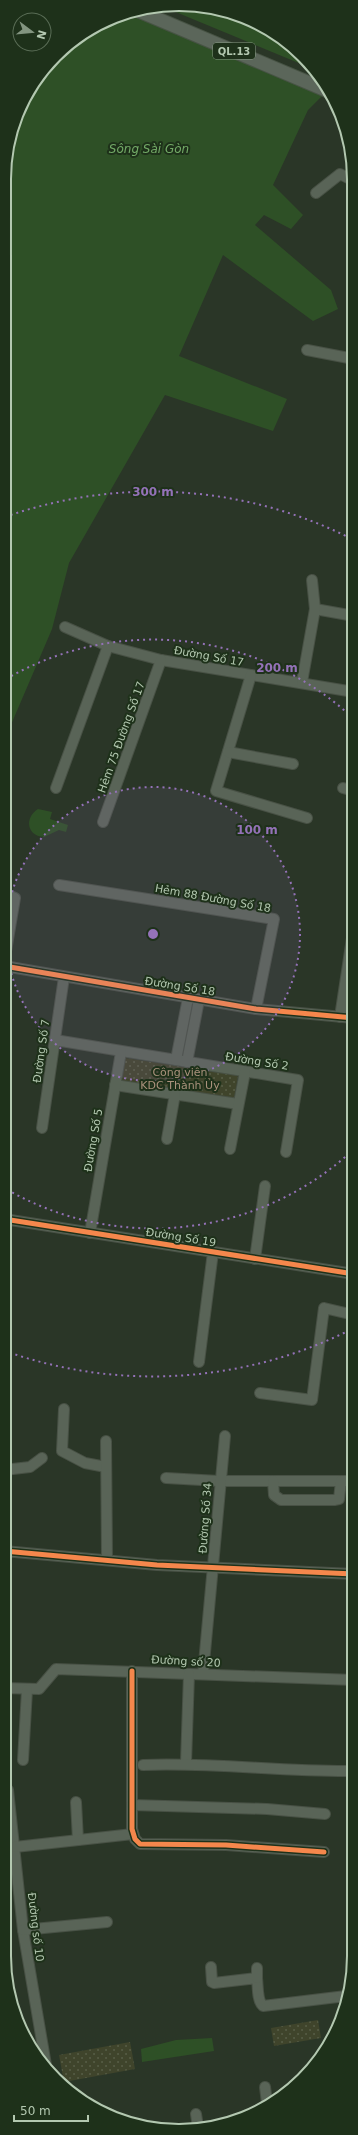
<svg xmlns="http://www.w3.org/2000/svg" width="358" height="2135" font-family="'DejaVu Sans',sans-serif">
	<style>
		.grass { fill: url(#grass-dots) }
		.water { fill: #2e5026 }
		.pier { fill: #2a3627 }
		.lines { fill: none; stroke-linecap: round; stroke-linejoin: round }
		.minor-casing { stroke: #485145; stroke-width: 12 }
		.major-casing { stroke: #475344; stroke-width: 15 }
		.minor { stroke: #596457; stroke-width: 10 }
		.major { stroke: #5b665a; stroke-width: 13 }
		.cycleway-casing { stroke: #1e311a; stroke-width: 8 }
		.cycleway { stroke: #f5874c; stroke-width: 5 }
		.ring { fill: none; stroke: #9472b8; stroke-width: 2; stroke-dasharray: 2 4 }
		.labels { text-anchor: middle; stroke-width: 4; stroke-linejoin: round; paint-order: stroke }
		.shield { fill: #1e311a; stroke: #869b83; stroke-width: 1 }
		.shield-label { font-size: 10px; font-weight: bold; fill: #b3c8b0 }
		.street-label { font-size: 11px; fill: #b3c8b0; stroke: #1e311a }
		.park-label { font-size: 11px; fill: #aa927c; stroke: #1e311a }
		.water-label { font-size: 12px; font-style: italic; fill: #73aa67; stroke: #1e311a }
		.rim { fill: none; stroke: #b3c8b0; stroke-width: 2 }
		.centre { fill: #9472b8; stroke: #1e311a; stroke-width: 2 }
		.ring-label { font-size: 12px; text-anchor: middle; font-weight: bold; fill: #9472b8; stroke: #1e311a; stroke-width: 4; stroke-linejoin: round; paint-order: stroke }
	</style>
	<defs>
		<pattern id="grass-dots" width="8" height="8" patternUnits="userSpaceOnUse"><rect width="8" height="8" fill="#3f442b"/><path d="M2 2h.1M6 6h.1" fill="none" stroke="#585e47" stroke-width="1.8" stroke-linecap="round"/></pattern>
	</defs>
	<rect width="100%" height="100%" fill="#2a3627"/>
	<g class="grass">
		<path d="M 125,1058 L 238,1075 L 234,1099 L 122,1081 Z"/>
		<path d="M 318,2020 L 321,2038 L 274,2046 L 271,2028 Z"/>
		<path d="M 130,2042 L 135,2069 L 64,2082 L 59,2055 Z"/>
	</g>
	<g class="water">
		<path d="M 191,4 L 256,22 L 303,55 L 328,90 L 308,110 L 273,185 L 303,215 L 291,229 L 264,215 L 255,225 L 331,290 L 338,309 L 313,321 L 223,255 L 179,356 L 287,399 L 273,431 L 165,395 L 69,563 L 52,629 L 4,741 L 4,167 L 22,101 L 64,47 L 123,13 Z"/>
		<path d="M 38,809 L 52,812 L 50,819 L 68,825 L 66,832 L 59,830 L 44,837 C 27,836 24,818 38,809 Z"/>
		<path d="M 212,2038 L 214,2051 L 142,2062 L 141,2049 L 176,2040 Z"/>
	</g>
	<path class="pier" d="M 166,8 L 313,69 L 329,92 L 133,12 Z"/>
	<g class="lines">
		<defs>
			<g id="minor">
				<path d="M 316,193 L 340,174 L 354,181"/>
				<path d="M 307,350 L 354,359"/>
				<path d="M 315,609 L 354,616"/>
				<path d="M 65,627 L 108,646 L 161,660 L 354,692"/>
				<path d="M 251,675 L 216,791 L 307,818"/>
				<path d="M 302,682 L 315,609 L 312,580"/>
				<path d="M 228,752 L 293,764"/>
				<path d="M 56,788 L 108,646"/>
				<path d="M 343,788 L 354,791"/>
				<path d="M 103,822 L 161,660"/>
				<path d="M 59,885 L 274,919 L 256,1009"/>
				<path d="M 4,963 L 15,898 L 4,893"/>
				<path d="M 4,966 L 256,1009 L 354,1018"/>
				<path d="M 340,1017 L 354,925"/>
				<path d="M 55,1040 L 298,1080 L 286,1152"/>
				<path d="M 176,1060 L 188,998"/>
				<path d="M 187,1062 L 199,1000"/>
				<path d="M 115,1085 L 238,1104"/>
				<path d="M 42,1128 L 64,977"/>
				<path d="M 167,1139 L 175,1094"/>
				<path d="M 230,1149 L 245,1072"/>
				<path d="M 4,1219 L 354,1274"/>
				<path d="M 90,1233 L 121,1052"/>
				<path d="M 255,1259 L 265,1186"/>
				<path d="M 199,1362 L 213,1252"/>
				<path d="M 260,1393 L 312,1400 L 324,1308 L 354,1315"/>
				<path d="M 64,1409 L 62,1451 L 85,1463 L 106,1467"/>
				<path d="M 106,1441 L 107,1559"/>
				<path d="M 4,1470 L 30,1467 L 42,1458"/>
				<path d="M 166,1478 L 219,1481 L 354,1481"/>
				<path d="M 273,1481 L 274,1495 L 281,1500 L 334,1500 L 339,1499 L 341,1481"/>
				<path d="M 4,1551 L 157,1565 L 354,1574"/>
				<path d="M 132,1671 L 132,1829 L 135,1839 L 140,1844 L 226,1845 L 324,1852"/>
				<path d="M 203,1674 L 225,1436"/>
				<path d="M 4,1688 L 39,1689 L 56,1669 L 354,1680"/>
				<path d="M 23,1760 L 27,1690"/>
				<path d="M 186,1763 L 189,1674"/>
				<path d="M 143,1765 C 213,1762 283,1772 354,1771"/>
				<path d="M 8,1790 L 23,1930 L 46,2065"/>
				<path d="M 76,1802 L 78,1840"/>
				<path d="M 132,1805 L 267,1809 L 325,1814"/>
				<path d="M 15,1847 L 133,1834"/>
				<path d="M 23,1930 L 107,1922"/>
				<path d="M 211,1967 L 212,1982 L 214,1983 L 257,1978 C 258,1986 257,2001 263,2006 L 346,1996"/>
				<path d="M 257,1968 L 257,1978"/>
				<path d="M 265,2087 L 267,2103"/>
				<path d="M 196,2114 L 198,2127"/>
			</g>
			<path id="major" d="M 139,11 L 328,91"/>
		</defs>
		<use href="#minor" class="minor-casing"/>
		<use href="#major" class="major-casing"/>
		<use href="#minor" class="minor"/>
		<use href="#major" class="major"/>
		<defs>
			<g id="cycleway">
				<path d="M 4,966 L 256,1009 L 354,1018"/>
				<path d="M 4,1219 L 354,1274"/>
				<path d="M 4,1551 L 157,1565 L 354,1574"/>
				<path d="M 132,1671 L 132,1829 L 135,1839 L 140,1844 L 226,1845 L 324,1852"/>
			</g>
		</defs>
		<use href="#cycleway" class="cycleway-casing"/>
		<use href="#cycleway" class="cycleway"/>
	</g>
	<circle cx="153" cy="934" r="147" fill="#9472b8" fill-opacity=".12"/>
	<g class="ring">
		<circle cx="153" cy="934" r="147"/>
		<path d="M354 1149A294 294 0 0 1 6 1189M6 679A294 294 0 0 1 354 719"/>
		<path d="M350 1330A442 442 0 0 1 5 1351M5 517A442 442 0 0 1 350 538"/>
	</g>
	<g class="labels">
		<rect class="shield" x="213" y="43" width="42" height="16" rx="3"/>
		<g class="shield-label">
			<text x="234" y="55">QL.13</text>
		</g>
		<g class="street-label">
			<text transform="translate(209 656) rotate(10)" y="4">Đường Số 17</text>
			<text transform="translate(121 737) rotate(-70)" y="4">Hẻm 75 Đường Số 17</text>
			<text transform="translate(213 898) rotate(10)" y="4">Hẻm 88 Đường Số 18</text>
			<text transform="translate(180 986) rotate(9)" y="4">Đường Số 18</text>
			<text transform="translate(41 1051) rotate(-82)" y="4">Đường Số 7</text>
			<text transform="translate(257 1061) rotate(9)" y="4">Đường Số 2</text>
			<text transform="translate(93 1140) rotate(-80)" y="4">Đường Số 5</text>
			<text transform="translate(181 1237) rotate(9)" y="4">Đường Số 19</text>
			<text transform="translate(205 1518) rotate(-86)" y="4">Đường Số 34</text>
			<text transform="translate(186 1661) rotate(3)" y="4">Đường số 20</text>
			<text transform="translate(36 1927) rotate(83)" y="4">Đường số 10</text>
		</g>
		<g class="park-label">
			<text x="180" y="1076">Công viên<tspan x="180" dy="13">KDC Thành Ủy</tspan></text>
		</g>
		<g class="water-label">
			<text x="149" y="153">Sông Sài Gòn</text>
		</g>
	</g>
	<path d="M0 0H358V2135H0ZM179 11H179A168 168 0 0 1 347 179V1956A168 168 0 0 1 179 2124H179A168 168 0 0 1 11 1956V179A168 168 0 0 1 179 11Z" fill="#1e311a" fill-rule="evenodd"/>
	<path class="rim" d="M179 11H179A168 168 0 0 1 347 179V1956A168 168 0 0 1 179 2124H179A168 168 0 0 1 11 1956V179A168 168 0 0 1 179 11Z"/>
	<circle cx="153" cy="934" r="6" class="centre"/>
	<g class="ring-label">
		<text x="153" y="496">300 m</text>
		<text x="277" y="672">200 m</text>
		<text x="257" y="834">100 m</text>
	</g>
	<g transform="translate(32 32) rotate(106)"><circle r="19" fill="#1e311a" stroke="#5a6d56"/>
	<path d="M0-3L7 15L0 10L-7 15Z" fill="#839580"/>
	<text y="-6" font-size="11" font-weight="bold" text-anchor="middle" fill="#b3c8b0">N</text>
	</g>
	<path d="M14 2115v6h74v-6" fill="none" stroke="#b3c8b0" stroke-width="2"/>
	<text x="20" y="2115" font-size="12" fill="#b3c8b0" stroke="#1e311a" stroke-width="3" paint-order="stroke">50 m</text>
</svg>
